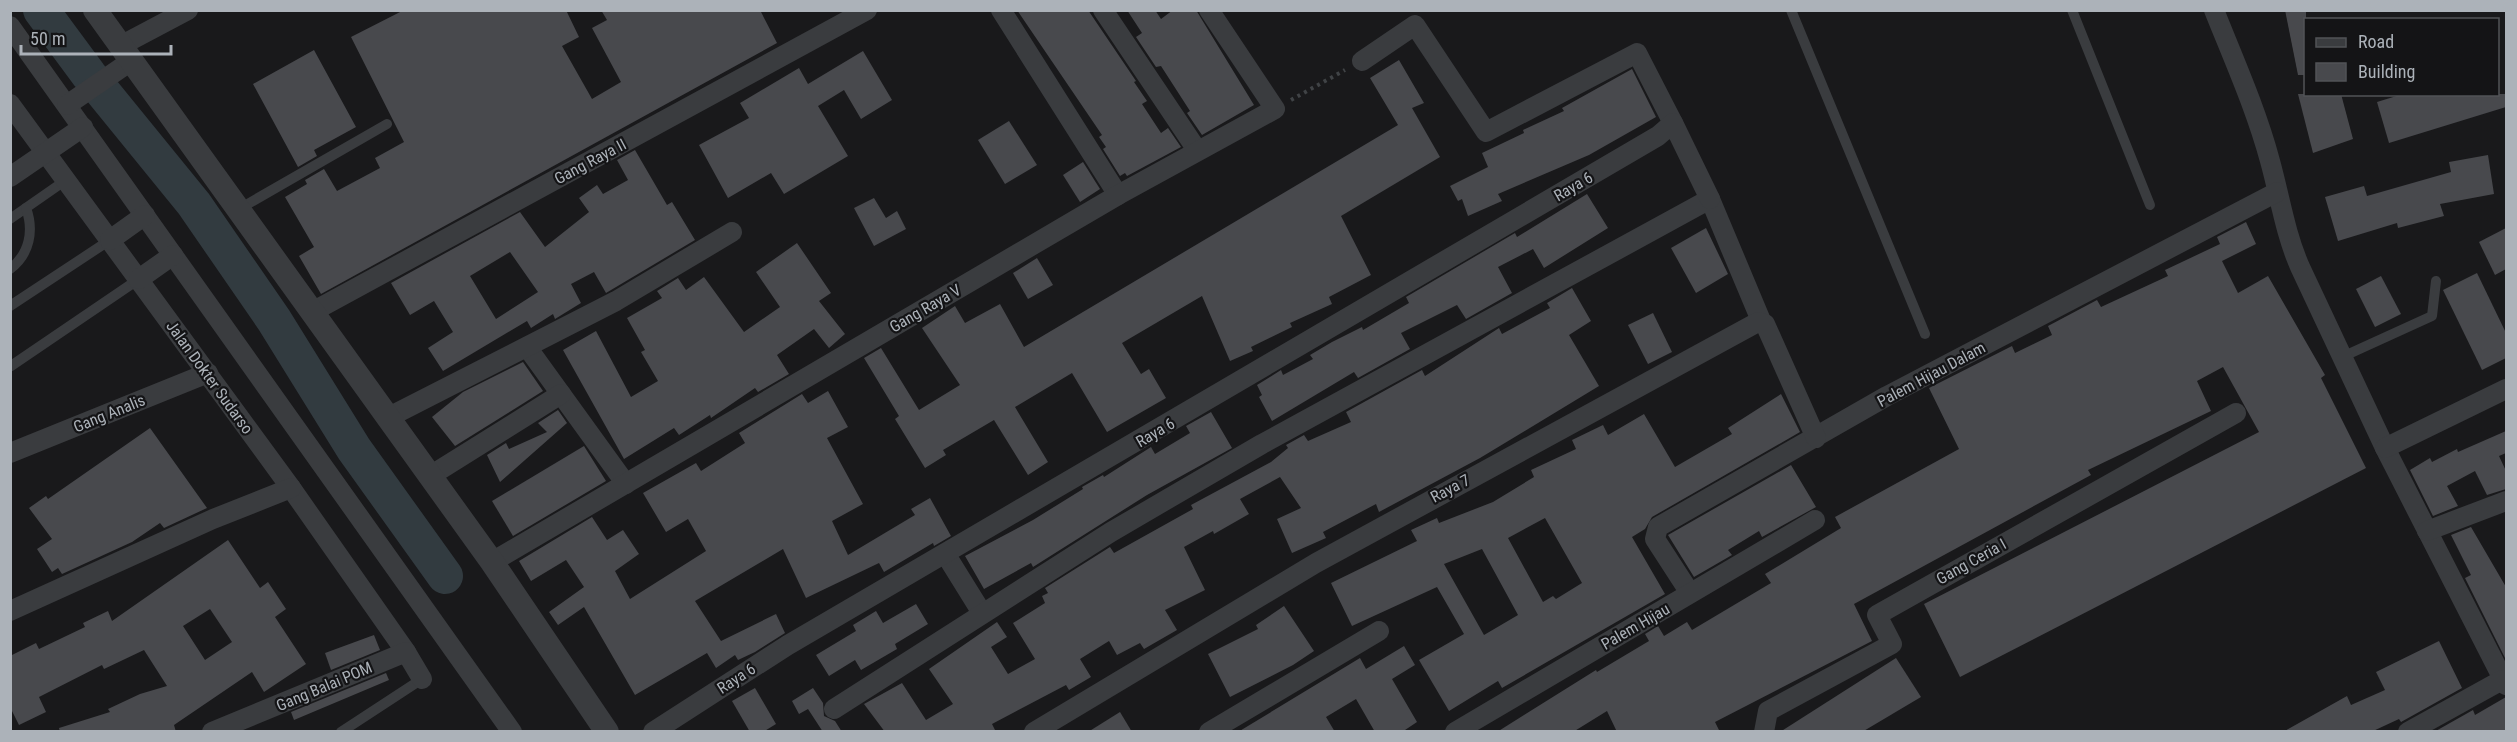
<svg xmlns="http://www.w3.org/2000/svg" width="2517" height="742" font-family="'Roboto Condensed',sans-serif">
	<style>
		.lines { fill: none; stroke-linecap: round; stroke-linejoin: round }
		.river { stroke: #323b40; stroke-width: 36 }
		.building { fill: #48494d; fill-rule: evenodd }
		.path { stroke: #404346; stroke-width: 4; stroke-dasharray: 3 4.5; stroke-linecap: butt }
		.service { stroke: #3a3c3f; stroke-width: 10 }
		.minor { stroke: #3a3c3f; stroke-width: 20 }
		.tertiary { stroke: #3a3c3f; stroke-width: 24 }
		.labels { text-anchor: middle; stroke-width: 4.5; stroke-linejoin: round; paint-order: stroke }
		.street-label { font-size: 16px; fill: #acb2b9; stroke: #141416 }
	</style>
	<rect width="100%" height="100%" fill="#19191b"/>
	<g class="lines">
		<path class="river" d="M 41,10 L 89,75 L 194,204 L 274,320 L 354,449 L 445,576"/>
	</g>
	<g class="building">
		<path d="M 404,10 L 566,10 L 579,37 L 562,46 L 592,99 L 621,82 L 592,28 L 607,20 L 601,10 L 760,10 L 777,43 L 321,294 L 299,256 L 314,247 L 285,197 L 307,184 L 305,180 L 324,169 L 337,191 L 380,168 L 375,158 L 404,142 L 351,37 Z"/>
		<path d="M 1017,10 L 1088,10 L 1136,81 L 1134,82 L 1147,101 L 1142,104 L 1161,133 L 1168,128 L 1181,147 L 1127,176 L 1125,173 L 1120,176 L 1103,149 L 1106,147 L 1099,137 L 1102,135 Z"/>
		<path d="M 1127,10 L 1155,10 L 1161,19 L 1173,10 L 1196,10 L 1254,105 L 1202,135 L 1187,113 L 1190,111 L 1161,66 L 1156,67 L 1136,37 L 1142,33 Z"/>
		<path d="M 2285,10 L 2306,10 L 2306,75 L 2298,75 Z"/>
		<path d="M 314,50 L 356,127 L 314,150 L 317,156 L 298,167 L 253,84 Z"/>
		<path d="M 863,51 L 892,100 L 861,119 L 844,90 L 818,106 L 848,156 L 784,194 L 771,173 L 728,198 L 699,145 L 749,118 L 740,103 L 799,68 L 808,84 Z"/>
		<path d="M 1399,60 L 1424,103 L 1412,108 L 1440,157 L 1341,216 L 1371,275 L 1329,297 L 1332,304 L 1290,323 L 1292,327 L 1251,347 L 1253,351 L 1230,361 L 1202,296 L 1122,343 L 1141,374 L 1149,369 L 1166,398 L 1107,432 L 1072,373 L 1015,407 L 1048,462 L 1028,475 L 994,420 L 943,450 L 946,455 L 925,468 L 895,419 L 899,416 L 864,358 L 881,348 L 919,410 L 960,385 L 922,328 L 955,306 L 965,323 L 1000,304 L 1024,347 L 1398,125 L 1370,78 Z"/>
		<path d="M 1632,69 L 1656,117 L 1589,155 L 1498,194 L 1502,201 L 1468,216 L 1462,199 L 1458,201 L 1450,186 L 1488,167 L 1482,153 L 1524,133 L 1523,130 L 1564,111 L 1562,108 Z"/>
		<path d="M 2298,94 L 2341,94 L 2353,139 L 2313,153 Z"/>
		<path d="M 2403,94 L 2506,94 L 2506,107 L 2389,143 L 2377,102 Z"/>
		<path d="M 1009,121 L 1037,165 L 1005,184 L 978,140 Z"/>
		<path d="M 635,150 L 667,205 L 672,202 L 695,240 L 606,293 L 594,272 L 571,284 L 581,303 L 555,319 L 553,314 L 531,328 L 527,321 L 443,371 L 428,348 L 453,332 L 434,301 L 410,315 L 391,283 L 520,212 L 545,247 L 589,212 L 579,198 L 597,185 L 603,194 L 628,180 L 617,160 ZM 510,252 L 538,292 L 496,319 L 470,276 Z"/>
		<path d="M 2488,155 L 2494,194 L 2440,204 L 2444,216 L 2398,228 L 2397,223 L 2338,241 L 2325,197 L 2364,186 L 2367,196 L 2451,172 L 2449,162 Z"/>
		<path d="M 1083,162 L 1100,189 L 1080,202 L 1063,175 Z"/>
		<path d="M 1587,194 L 1608,228 L 1544,268 L 1533,249 L 1498,267 L 1512,293 L 1466,319 L 1457,305 L 1401,333 L 1410,349 L 1358,378 L 1354,372 L 1272,421 L 1259,397 L 1262,395 L 1257,385 L 1281,370 L 1283,375 L 1313,359 L 1310,355 L 1332,342 L 1362,327 L 1363,330 L 1409,303 L 1406,297 L 1515,233 L 1517,237 Z"/>
		<path d="M 874,198 L 886,218 L 897,211 L 906,229 L 874,246 L 854,208 Z"/>
		<path d="M 2246,222 L 2256,244 L 2222,261 L 2238,293 L 2268,276 L 2325,375 L 2321,378 L 2366,468 L 1960,677 L 1924,604 L 2259,432 L 2223,367 L 2197,381 L 2211,411 L 2088,470 L 2091,475 L 1854,604 L 1872,641 L 1715,722 L 1720,732 L 1617,732 L 1607,711 L 1573,732 L 1497,732 L 1596,670 L 1597,672 L 1649,641 L 1645,634 L 1658,626 L 1664,636 L 1687,622 L 1692,630 L 1771,583 L 1765,574 L 1841,528 L 1835,517 L 1959,449 L 1929,388 L 2012,346 L 2015,353 L 2052,335 L 2048,326 L 2097,300 L 2101,307 L 2168,276 L 2165,270 L 2220,244 L 2217,237 Z"/>
		<path d="M 1706,228 L 1728,274 L 1696,293 L 1671,248 Z"/>
		<path d="M 2506,228 L 2506,269 L 2495,275 L 2479,242 Z"/>
		<path d="M 797,243 L 831,293 L 819,301 L 845,334 L 829,348 L 814,329 L 777,355 L 789,374 L 758,392 L 755,388 L 711,418 L 710,415 L 679,435 L 674,428 L 624,459 L 563,350 L 596,331 L 631,397 L 658,381 L 641,352 L 645,350 L 627,318 L 662,298 L 657,291 L 678,278 L 686,290 L 704,277 L 744,332 L 780,307 L 756,272 Z"/>
		<path d="M 1037,258 L 1053,285 L 1028,299 L 1013,273 Z"/>
		<path d="M 2477,273 L 2506,333 L 2506,358 L 2482,370 L 2443,290 Z"/>
		<path d="M 2381,276 L 2401,314 L 2375,327 L 2356,289 Z"/>
		<path d="M 1572,288 L 1591,321 L 1569,335 L 1599,386 L 1480,458 L 1379,512 L 1376,504 L 1323,532 L 1326,538 L 1292,553 L 1277,519 L 1301,508 L 1280,477 L 1240,499 L 1249,514 L 1214,534 L 1213,531 L 1184,547 L 1205,590 L 1165,610 L 1177,630 L 1144,649 L 1140,643 L 1117,655 L 1109,641 L 1080,659 L 1091,677 L 1069,690 L 1066,685 L 992,724 L 996,732 L 885,732 L 864,704 L 902,683 L 926,720 L 953,704 L 929,669 L 997,622 L 1007,637 L 991,647 L 1008,674 L 1035,659 L 1013,623 L 1045,603 L 1042,596 L 1048,593 L 1045,588 L 1110,547 L 1114,553 L 1193,509 L 1191,505 L 1271,462 L 1288,448 L 1286,445 L 1304,435 L 1308,441 L 1351,422 L 1346,412 L 1422,370 L 1425,376 L 1499,328 L 1502,334 L 1550,308 L 1547,303 Z"/>
		<path d="M 1653,313 L 1672,352 L 1648,364 L 1628,325 Z"/>
		<path d="M 523,362 L 543,391 L 455,446 L 432,417 L 463,392 Z"/>
		<path d="M 828,391 L 848,427 L 827,438 L 863,504 L 832,521 L 848,555 L 915,515 L 911,509 L 930,498 L 951,536 L 934,546 L 933,543 L 884,572 L 879,563 L 806,598 L 783,549 L 695,601 L 721,641 L 776,614 L 785,633 L 755,652 L 738,660 L 735,655 L 716,668 L 707,653 L 635,695 L 584,607 L 558,625 L 549,612 L 584,587 L 566,560 L 531,581 L 519,561 L 592,517 L 607,540 L 623,530 L 639,554 L 615,571 L 630,599 L 706,551 L 688,519 L 666,532 L 643,493 L 696,463 L 701,471 L 745,443 L 739,433 L 802,394 L 808,403 Z"/>
		<path d="M 1781,394 L 1800,432 L 1652,517 L 1645,529 L 1632,537 L 1665,594 L 1502,688 L 1498,681 L 1449,711 L 1419,660 L 1464,634 L 1437,587 L 1352,626 L 1331,583 L 1417,541 L 1411,530 L 1437,518 L 1439,523 L 1493,502 L 1534,477 L 1531,470 L 1576,449 L 1572,440 L 1603,425 L 1608,435 L 1644,414 L 1675,467 L 1732,434 L 1728,428 ZM 1545,518 L 1582,583 L 1556,599 L 1553,596 L 1543,602 L 1508,538 ZM 1482,549 L 1518,615 L 1484,635 L 1444,564 Z"/>
		<path d="M 558,410 L 567,423 L 500,482 L 487,455 L 506,443 L 509,449 L 547,432 L 538,423 Z"/>
		<path d="M 1211,412 L 1232,448 L 1147,495 L 1033,567 L 1031,563 L 984,589 L 965,556 L 1033,520 L 1083,489 L 1082,487 L 1103,475 L 1104,477 L 1151,447 L 1155,454 L 1190,433 L 1186,426 Z"/>
		<path d="M 150,428 L 207,508 L 164,528 L 160,523 L 132,542 L 62,574 L 58,568 L 52,572 L 37,549 L 52,539 L 29,508 L 46,496 L 48,499 Z"/>
		<path d="M 2506,431 L 2506,453 L 2499,456 L 2506,471 L 2506,489 L 2487,495 L 2475,471 L 2447,486 L 2458,506 L 2433,516 L 2410,470 L 2430,458 L 2432,462 L 2457,449 L 2458,452 Z"/>
		<path d="M 584,446 L 606,481 L 513,536 L 492,501 Z"/>
		<path d="M 1791,465 L 1816,507 L 1762,537 L 1759,531 L 1728,550 L 1732,555 L 1694,577 L 1668,535 Z"/>
		<path d="M 2471,527 L 2506,587 L 2506,660 L 2465,578 L 2471,575 L 2451,535 Z"/>
		<path d="M 228,540 L 260,588 L 268,582 L 286,609 L 275,617 L 306,664 L 264,692 L 252,672 L 174,725 L 176,732 L 60,732 L 59,728 L 110,712 L 108,709 L 140,694 L 167,686 L 144,650 L 104,669 L 102,665 L 39,697 L 46,712 L 19,725 L 10,707 L 10,656 L 36,643 L 39,649 L 85,627 L 83,623 L 108,611 L 112,621 ZM 210,609 L 232,642 L 205,660 L 183,626 Z"/>
		<path d="M 916,604 L 928,624 L 895,644 L 897,649 L 861,670 L 855,660 L 829,676 L 816,655 L 856,631 L 853,625 L 876,611 L 883,623 Z"/>
		<path d="M 1284,606 L 1314,651 L 1293,665 L 1230,697 L 1208,654 L 1258,629 L 1256,625 Z"/>
		<path d="M 374,635 L 380,650 L 331,670 L 325,653 Z"/>
		<path d="M 2439,641 L 2462,688 L 2401,722 L 2399,719 L 2371,732 L 2283,732 L 2347,696 L 2351,705 L 2385,690 L 2376,672 Z"/>
		<path d="M 1404,646 L 1415,665 L 1392,679 L 1417,722 L 1402,732 L 1375,732 L 1356,699 L 1326,717 L 1335,732 L 1238,732 L 1360,658 L 1366,669 Z"/>
		<path d="M 1896,658 L 1921,697 L 1862,732 L 1780,732 Z"/>
		<path d="M 386,673 L 389,680 L 294,720 L 291,712 Z"/>
		<path d="M 755,688 L 776,724 L 763,732 L 750,732 L 732,701 Z"/>
		<path d="M 813,688 L 823,703 L 824,716 L 835,721 L 842,732 L 823,732 L 808,709 L 799,714 L 792,701 Z"/>
		<path d="M 2506,697 L 2506,732 L 2434,732 L 2473,710 L 2475,715 Z"/>
		<path d="M 1120,712 L 1132,732 L 1088,732 Z"/>
	</g>
	<g class="lines">
		<path class="path" d="M 1291,100 L 1345,70"/>
		<g class="service">
			<path d="M 1791,10 L 1925,334"/>
			<path d="M 2072,10 L 2150,205"/>
			<path d="M 239,209 L 387,124"/>
			<path d="M 10,219 L 66,180"/>
			<path d="M 10,269 C 30,254 34,230 26,208"/>
			<path d="M 10,306 L 110,240"/>
			<path d="M 2342,357 L 2432,316 L 2436,281"/>
			<path d="M 11,366 L 139,279"/>
			<path d="M 341,732 L 422,679"/>
		</g>
		<g class="minor">
			<path d="M 1001,10 L 1118,195"/>
			<path d="M 1103,10 L 1197,150"/>
			<path d="M 2214,10 C 2234,60 2256,109 2270,161 C 2280,197 2285,233 2300,267 L 2385,448 L 2506,685"/>
			<path d="M 10,26 L 512,732"/>
			<path d="M 120,46 L 188,10"/>
			<path d="M 1362,61 L 1415,25 L 1486,132 L 1637,53 L 1673,123"/>
			<path d="M 10,104 L 291,488 L 406,652"/>
			<path d="M 67,105 L 131,61"/>
			<path d="M 10,177 L 83,127"/>
			<path d="M 110,240 L 145,215"/>
			<path d="M 139,279 L 173,255"/>
			<path d="M 312,312 L 867,10"/>
			<path d="M 527,347 L 626,484"/>
			<path d="M 389,417 L 616,301 L 732,232"/>
			<path d="M 2385,448 L 2506,389"/>
			<path d="M 10,453 L 208,373"/>
			<path d="M 430,476 L 561,394"/>
			<path d="M 2427,531 L 2506,501"/>
			<path d="M 946,555 L 982,613"/>
			<path d="M 492,562 L 1118,195 L 1275,109 L 1209,10"/>
			<path d="M 1690,593 L 1655,539 L 1658,527 L 1887,396 L 2277,192"/>
			<path d="M 10,611 L 213,519 L 291,488"/>
			<path d="M 834,709 L 1111,532 L 1262,444 L 1710,199 L 1762,323"/>
			<path d="M 212,732 L 406,652 L 422,679"/>
			<path d="M 653,732 L 788,645 L 1658,136 L 1673,123 L 1710,199"/>
			<path d="M 1034,732 L 1316,563 L 1758,322 L 1765,324 L 1816,438"/>
			<path d="M 1209,732 L 1379,631"/>
			<path d="M 1455,732 L 1815,520"/>
			<path d="M 1764,732 L 1768,711 L 1892,644 L 1877,615 L 2236,413"/>
			<path d="M 2408,732 L 2502,680"/>
		</g>
		<path class="tertiary" d="M 95,10 L 492,562 L 607,732"/>
	</g>
	<g class="labels">
		<g class="street-label">
			<text transform="translate(590 161) rotate(-28)" y="6">Gang Raya II</text>
			<text transform="translate(1573 186) rotate(-30)" y="6">Raya 6</text>
			<text transform="translate(925 308) rotate(-30)" y="6">Gang Raya V</text>
			<text transform="translate(1931 374) rotate(-28)" y="6">Palem Hijau Dalam</text>
			<text transform="translate(210 377) rotate(54)" y="6">Jalan Dokter Sudarso</text>
			<text transform="translate(109 413) rotate(-22)" y="6">Gang Analis</text>
			<text transform="translate(1155 432) rotate(-30)" y="6">Raya 6</text>
			<text transform="translate(1450 488) rotate(-28)" y="6">Raya 7</text>
			<text transform="translate(1971 561) rotate(-29)" y="6">Gang Ceria I</text>
			<text transform="translate(1635 626) rotate(-30)" y="6">Palem Hijau</text>
			<text transform="translate(736 678) rotate(-33)" y="6">Raya 6</text>
			<text transform="translate(324 686) rotate(-23)" y="6">Gang Balai POM</text>
		</g>
	</g>
	<rect width="2517" height="742" fill="none" stroke="#acb2b9" stroke-width="24"/>
	<rect x="2304" y="18" width="195" height="78" fill="#141416" stroke="#515357" stroke-width="1.5"/>
	<rect x="2316" y="38" width="30" height="9" fill="#3a3c3f" stroke="#515357" stroke-width="1.5"/>
	<text x="2358" y="48" font-size="18" fill="#acb2b9">Road</text>
	<rect x="2316" y="63" width="30" height="18" fill="#48494d" stroke="#515357" stroke-width="1.5"/>
	<text x="2358" y="78" font-size="18" fill="#acb2b9">Building</text>
	<path d="M21 45v9h150v-9" fill="none" stroke="#acb2b9" stroke-width="3"/>
	<text x="30" y="45" font-size="18" fill="#acb2b9" stroke="#141416" stroke-width="4.5" paint-order="stroke">50 m</text>
</svg>
